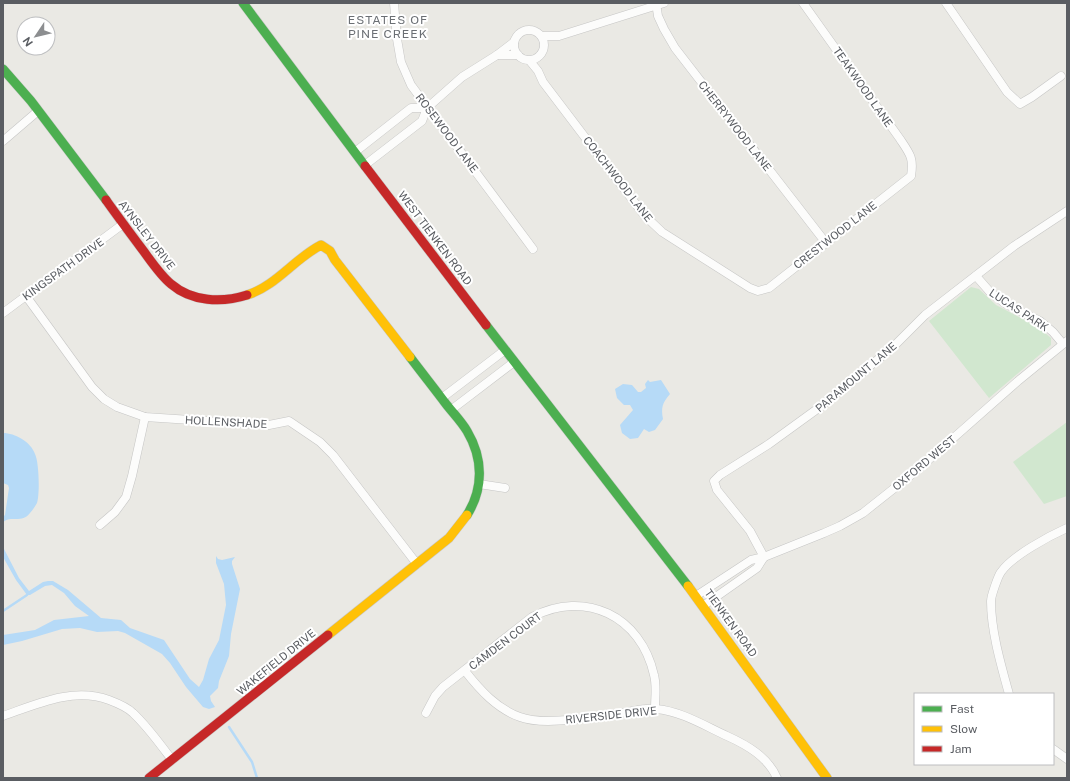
<svg xmlns="http://www.w3.org/2000/svg" width="1070" height="781" font-family="'Public Sans',sans-serif">
	<style>
		.green { fill: #d1e7cf }
		.water { fill: #b6daf7 }
		.lines { fill: none; stroke-linecap: round; stroke-linejoin: round }
		.stream { stroke: #b6daf7; stroke-width: 2.5 }
		.street-casing { stroke: #c6c6c5; stroke-width: 9 }
		.fast-casing { stroke: #c7c7c6; stroke-width: 10 }
		.slow-casing { stroke: #c7c7c6; stroke-width: 10 }
		.jam-casing { stroke: #c7c7c6; stroke-width: 10 }
		.street { stroke: #fcfcfb; stroke-width: 8 }
		.fast { stroke: #4caf50; stroke-width: 9 }
		.slow { stroke: #ffc107; stroke-width: 9 }
		.jam { stroke: #c62828; stroke-width: 9 }
		.labels { text-anchor: middle; stroke-width: 4; stroke-linejoin: round; paint-order: stroke }
		.street-label { font-size: 11px; fill: #5a5d62; stroke: #fff }
		.neighbourhood-label { font-size: 12px; letter-spacing: 1px; fill: #6b6f74; stroke: #fff }
	</style>
	<rect width="100%" height="100%" fill="#eae9e4"/>
	<g class="green">
		<path d="M 971,287 L 979,289 L 996,305 L 1038,327 L 1051,338 L 1051,345 L 989,398 L 929,321 Z"/>
		<path d="M 1067,422 L 1067,496 L 1044,504 L 1013,462 Z"/>
	</g>
	<g class="water">
		<path d="M 648,380 L 650,382 L 661,380 L 670,394 C 662,403 661,408 663,419 L 655,430 L 649,432 L 644,429 L 638,438 L 630,439 L 622,433 L 620,425 L 633,410 L 630,405 L 624,405 L 617,398 L 615,389 L 623,384 L 632,385 L 638,392 L 641,392 L 646,388 L 645,384 Z"/>
		<path d="M 3,433 C 15,433 31,442 35,454 C 39,462 40,494 37,503 C 35,506 33,510 30,513 C 22,524 11,515 3,522 L 3,517 L 5,515 L 9,488 L 8,485 L 3,483 Z"/>
		<path d="M 3,547 L 19,578 L 29,591 L 43,582 L 48,581 L 53,581 L 68,590 L 101,618 L 121,620 L 130,628 L 164,640 L 190,679 L 199,687 L 203,680 L 209,659 L 219,640 L 226,605 L 224,584 L 216,563 L 216,556 L 218,559 L 222,560 L 235,557 L 232,561 L 232,564 L 240,589 L 231,634 L 229,656 L 219,681 L 218,688 L 210,696 L 211,701 L 215,707 L 209,709 L 203,707 L 186,687 L 170,663 L 162,654 L 125,633 L 118,631 L 97,632 L 80,628 L 62,629 L 22,641 L 3,645 L 3,635 L 35,630 L 54,620 L 89,616 L 75,606 L 64,593 L 52,585 L 45,586 L 30,595 L 27,595 L 16,580 L 3,557 Z"/>
	</g>
	<g class="lines">
		<g class="stream">
			<path d="M 3,611 L 27,595"/>
			<path d="M 229,727 L 252,762 L 257,778"/>
		</g>
		<defs>
			<g id="street">
				<path d="M 394,3 L 397,39 L 401,62 L 411,85 L 533,249"/>
				<path d="M 656,3 L 658,16 L 664,29 L 675,48 L 826,243"/>
				<path d="M 946,3 L 1007,92 L 1020,104 L 1032,97 L 1061,76"/>
				<circle cx="529" cy="45" r="15"/>
				<path d="M 542,36 L 559,36 L 664,3"/>
				<path d="M 497,55 L 518,55"/>
				<path d="M 529,60 L 538,71 L 543,82 L 644,215 L 662,232 L 750,288 L 758,291 L 769,288 L 911,176 C 914,158 910,154 900,139 L 803,3"/>
				<path d="M 3,141 L 38,111"/>
				<path d="M 355,152 L 411,108 L 427,108"/>
				<path d="M 365,165 L 422,121 L 427,108 L 462,77 L 497,55 L 514,42"/>
				<path d="M 976,276 L 990,292 L 1006,304 L 1040,321 L 1053,332 L 1063,344"/>
				<path d="M 26,296 L 92,387 L 104,399 L 117,407 L 145,417 L 269,425 L 289,421 L 320,442 L 333,455 L 417,564"/>
				<path d="M 3,313 L 123,224"/>
				<path d="M 442,398 L 505,350"/>
				<path d="M 451,410 L 514,362"/>
				<path d="M 479,484 L 505,488"/>
				<path d="M 100,525 L 115,512 L 126,497 L 132,476 L 145,417"/>
				<path d="M 764,557 L 750,531 L 717,490 L 714,481 L 720,475 L 769,444 L 820,407 L 893,347 L 925,315 L 1014,246 L 1067,211"/>
				<path d="M 696,596 L 751,560 L 764,557 L 824,533 L 840,526 L 863,513 L 916,471 L 1018,381 L 1067,341"/>
				<path d="M 703,606 L 757,568 L 764,557"/>
				<path d="M 465,671 C 480,690 497,709 520,717 C 543,726 592,717 617,714 C 629,712 644,707 656,709 C 681,711 705,726 727,736 C 747,745 768,757 777,778"/>
				<path d="M 1009,694 C 1001,665 991,631 991,601 C 991,596 998,576 1001,572 C 1012,556 1049,536 1067,528"/>
				<path d="M 426,713 L 435,696 L 443,687 L 532,617 C 585,589 641,616 654,675 C 657,686 655,697 655,708"/>
				<path d="M 3,716 C 37,704 73,687 109,700 C 117,703 127,707 133,713 C 148,727 160,744 172,760"/>
				<path d="M 1053,749 L 1067,759"/>
			</g>
			<g id="fast">
				<path d="M 243,3 L 365,166"/>
				<path d="M 3,69 L 31,101 L 106,200"/>
				<path d="M 486,325 L 688,586"/>
				<path d="M 410,357 C 422,373 434,388 446,404 C 453,413 461,421 467,431 C 483,458 484,488 467,515"/>
			</g>
			<g id="slow">
				<path d="M 247,295 C 276,286 294,259 321,245 L 330,251 L 335,260 L 410,357"/>
				<path d="M 688,586 L 827,778"/>
				<path d="M 328,635 L 449,538 L 467,515"/>
			</g>
			<g id="jam">
				<path d="M 365,166 L 486,325"/>
				<path d="M 106,200 C 118,217 130,233 142,249 C 151,261 160,275 171,284 C 192,302 222,303 247,295"/>
				<path d="M 149,778 L 328,635"/>
			</g>
		</defs>
		<use href="#street" class="street-casing"/>
		<use href="#fast" class="fast-casing"/>
		<use href="#slow" class="slow-casing"/>
		<use href="#jam" class="jam-casing"/>
		<use href="#street" class="street"/>
		<use href="#fast" class="fast"/>
		<use href="#slow" class="slow"/>
		<use href="#jam" class="jam"/>
	</g>
	<g class="labels">
		<g class="street-label">
			<text transform="translate(863 87) rotate(55)" y="4">TEAKWOOD LANE</text>
			<text transform="translate(735 126) rotate(52)" y="4">CHERRYWOOD LANE</text>
			<text transform="translate(447 133) rotate(53)" y="4">ROSEWOOD LANE</text>
			<text transform="translate(618 179) rotate(52)" y="4">COACHWOOD LANE</text>
			<text transform="translate(147 235) rotate(52)" y="4">AYNSLEY DRIVE</text>
			<text transform="translate(835 235) rotate(-38)" y="4">CRESTWOOD LANE</text>
			<text transform="translate(435 238) rotate(53)" y="4">WEST TIENKEN ROAD</text>
			<text transform="translate(63 269) rotate(-36)" y="4">KINGSPATH DRIVE</text>
			<text transform="translate(1019 310) rotate(33)" y="4">LUCAS PARK</text>
			<text transform="translate(856 377) rotate(-40)" y="4">PARAMOUNT LANE</text>
			<text transform="translate(226 422) rotate(3)" y="4">HOLLENSHADE</text>
			<text transform="translate(924 463) rotate(-40)" y="4">OXFORD WEST</text>
			<text transform="translate(731 623) rotate(54)" y="4">TIENKEN ROAD</text>
			<text transform="translate(505 641) rotate(-37)" y="4">CAMDEN COURT</text>
			<text transform="translate(276 662) rotate(-39)" y="4">WAKEFIELD DRIVE</text>
			<text transform="translate(611 715) rotate(-6)" y="4">RIVERSIDE DRIVE</text>
		</g>
		<g class="neighbourhood-label">
			<text x="388" y="24">ESTATES OF<tspan x="388" dy="14">PINE CREEK</tspan></text>
		</g>
	</g>
	<rect width="1070" height="781" fill="none" stroke="#5a5d62" stroke-width="8"/>
	<rect x="914" y="693" width="140" height="72" fill="#ffffff" stroke="#bdbec0"/>
	<rect x="922" y="706" width="20" height="6" fill="#4caf50" stroke="#bdbec0"/>
	<text x="950" y="713" font-size="12" fill="#5a5d62">Fast</text>
	<rect x="922" y="726" width="20" height="6" fill="#ffc107" stroke="#bdbec0"/>
	<text x="950" y="733" font-size="12" fill="#5a5d62">Slow</text>
	<rect x="922" y="746" width="20" height="6" fill="#c62828" stroke="#bdbec0"/>
	<text x="950" y="753" font-size="12" fill="#5a5d62">Jam</text>
	<g transform="translate(36 36) rotate(235)"><circle r="19" fill="#ffffff" stroke="#bdbec0"/>
	<path d="M0-3L7 15L0 10L-7 15Z" fill="#8c8e90"/>
	<text y="-6" font-size="11" font-weight="bold" text-anchor="middle" fill="#5a5d62">N</text>
	</g>
</svg>
